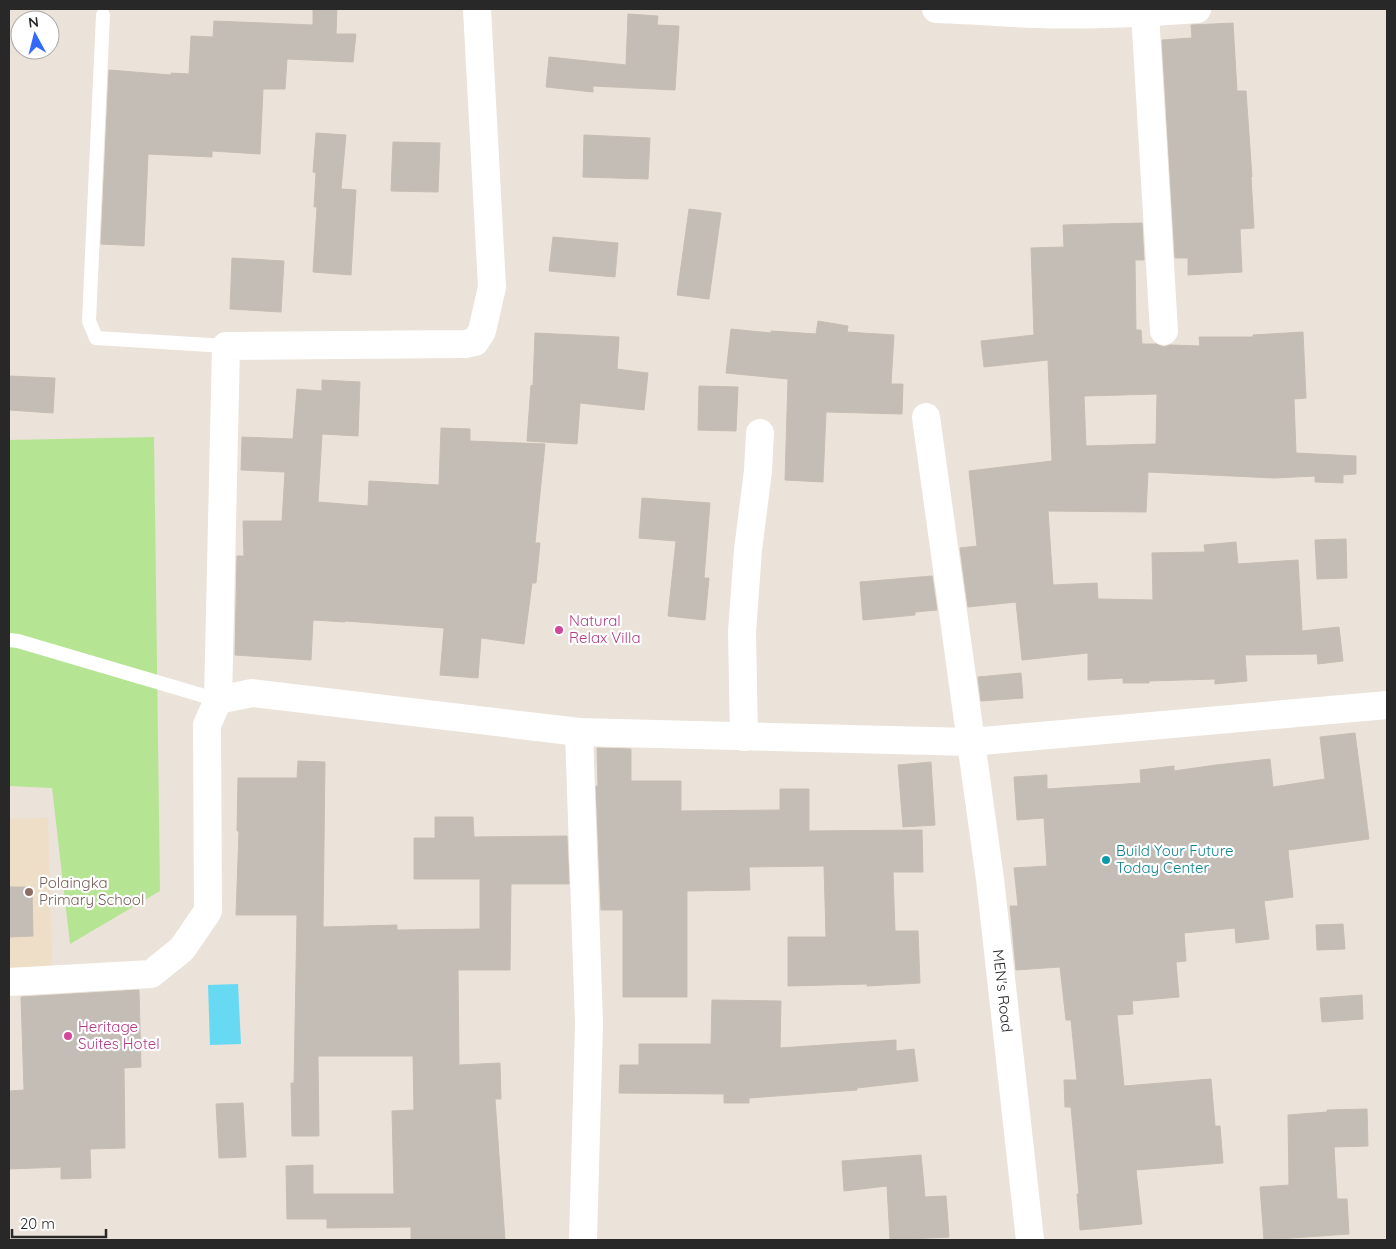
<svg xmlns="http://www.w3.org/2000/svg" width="1396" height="1249" font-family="Quicksand,sans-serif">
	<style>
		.education { fill: #eedec7 }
		.green { fill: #b5e593 }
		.water { fill: #67d9f3 }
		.building { fill: #c3bdb5; stroke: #c7beb3; fill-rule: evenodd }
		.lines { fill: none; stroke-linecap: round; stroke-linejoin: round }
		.lane { stroke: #fff; stroke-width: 14 }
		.street { stroke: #fff; stroke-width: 28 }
		.secondary { stroke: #fff; stroke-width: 28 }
		.hotel-dot { fill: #d1479c; stroke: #fff; stroke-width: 2 }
		.culture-dot { fill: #0f9aa8; stroke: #fff; stroke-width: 2 }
		.education-dot { fill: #8d6e63; stroke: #fff; stroke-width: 2 }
		.labels { text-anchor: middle; stroke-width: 4.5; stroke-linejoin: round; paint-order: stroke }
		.hotel-label { font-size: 15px; fill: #b23c85; stroke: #fff; text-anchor: start }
		.culture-label { font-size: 15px; fill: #0d838f; stroke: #fff; text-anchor: start }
		.education-label { font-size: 15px; fill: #785e54; stroke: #fff; text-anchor: start }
		.street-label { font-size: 15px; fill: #282828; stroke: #fff }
	</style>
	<rect width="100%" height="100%" fill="#ebe2d9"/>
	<path class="education" d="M 48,818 L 52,966 L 9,968 L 9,819 Z"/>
	<path class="green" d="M 154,437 L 160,891 L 70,944 L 52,788 L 9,786 L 9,440 Z"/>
	<path class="water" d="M 238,984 L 241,1044 L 210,1045 L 208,985 Z"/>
	<g class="building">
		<path d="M 313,9 L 337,9 L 336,34 L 356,34 L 353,62 L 287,59 L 285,89 L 263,89 L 260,154 L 212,151 L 212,157 L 148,154 L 144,246 L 101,244 L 109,70 L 171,75 L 171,73 L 189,74 L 191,36 L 213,37 L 214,21 L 313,25 Z"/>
		<path d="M 628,14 L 658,16 L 657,25 L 679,26 L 675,90 L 593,86 L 593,92 L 546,87 L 549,57 L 626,65 Z"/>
		<path d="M 1233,23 L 1237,91 L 1246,91 L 1252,177 L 1251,177 L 1254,228 L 1240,229 L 1242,272 L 1188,275 L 1188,258 L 1175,258 L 1162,40 L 1192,38 L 1191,25 Z"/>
		<path d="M 316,133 L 346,135 L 341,189 L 356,190 L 351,275 L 313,272 L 317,207 L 314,207 L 316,173 L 313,172 Z"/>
		<path d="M 584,135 L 650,138 L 648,179 L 583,177 Z"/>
		<path d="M 393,142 L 440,143 L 438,192 L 391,191 Z"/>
		<path d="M 689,209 L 721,213 L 709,299 L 677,295 Z"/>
		<path d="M 1142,223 L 1144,260 L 1135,260 L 1136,330 L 1141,330 L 1142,344 L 1156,344 L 1164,347 L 1170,345 L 1200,346 L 1199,337 L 1253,337 L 1253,335 L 1303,332 L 1306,398 L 1294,399 L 1296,453 L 1356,456 L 1356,474 L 1343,475 L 1343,483 L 1315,482 L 1315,476 L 1274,478 L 1148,472 L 1146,512 L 1048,511 L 1053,585 L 1097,583 L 1098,599 L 1153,600 L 1152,553 L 1205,552 L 1204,545 L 1236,542 L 1238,564 L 1298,560 L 1302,631 L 1339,627 L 1343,661 L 1318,664 L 1317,654 L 1245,655 L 1247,681 L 1215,684 L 1215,679 L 1149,681 L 1149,683 L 1123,683 L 1123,678 L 1088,680 L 1088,653 L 1022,660 L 1016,602 L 968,607 L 960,548 L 977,546 L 969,471 L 1052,461 L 1048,360 L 984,367 L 981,341 L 1034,335 L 1031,248 L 1064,247 L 1063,225 ZM 1157,394 L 1156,444 L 1086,446 L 1084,396 Z"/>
		<path d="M 553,237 L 618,243 L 615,277 L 549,271 Z"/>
		<path d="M 232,258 L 284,261 L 281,312 L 230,309 Z"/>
		<path d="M 818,321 L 848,326 L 847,332 L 894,335 L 891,384 L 903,384 L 902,414 L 826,412 L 823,482 L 785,480 L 788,379 L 726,373 L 731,329 L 771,333 L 771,331 L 816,334 Z"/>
		<path d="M 535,333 L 619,337 L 617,369 L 648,373 L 644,410 L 580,403 L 577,444 L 527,441 L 531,385 L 533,386 Z"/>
		<path d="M 9,376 L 55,378 L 53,413 L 9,410 Z"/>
		<path d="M 322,380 L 360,382 L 358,436 L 322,434 L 318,502 L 368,506 L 369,481 L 439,485 L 441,428 L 470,429 L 470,441 L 545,444 L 535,543 L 540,543 L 536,583 L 532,583 L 524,644 L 481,638 L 478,678 L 440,675 L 444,628 L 345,621 L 345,622 L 313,620 L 311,660 L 235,655 L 237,556 L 244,556 L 243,521 L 282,521 L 285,472 L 241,470 L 242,437 L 293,439 L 297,389 L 322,391 Z"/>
		<path d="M 699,386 L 738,387 L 736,431 L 698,430 Z"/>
		<path d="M 642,498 L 710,503 L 704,578 L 709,578 L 705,620 L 668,616 L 676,541 L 639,538 Z"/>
		<path d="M 1346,539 L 1347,578 L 1317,579 L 1315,540 Z"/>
		<path d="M 932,576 L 937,610 L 915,612 L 915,615 L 863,620 L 860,582 Z"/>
		<path d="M 1021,673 L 1023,698 L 981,701 L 978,677 Z"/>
		<path d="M 1355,733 L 1369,839 L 1288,850 L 1293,897 L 1264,901 L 1269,939 L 1236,943 L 1235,928 L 1184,933 L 1186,961 L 1176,962 L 1179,997 L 1132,1001 L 1133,1014 L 1117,1015 L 1124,1086 L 1211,1079 L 1215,1126 L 1220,1126 L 1223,1163 L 1136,1170 L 1142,1224 L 1080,1230 L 1077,1194 L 1079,1194 L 1071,1107 L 1065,1107 L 1064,1080 L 1077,1080 L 1071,1020 L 1066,1020 L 1060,967 L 1016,970 L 1010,906 L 1018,906 L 1014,868 L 1047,866 L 1044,818 L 1017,820 L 1014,777 L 1047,775 L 1047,789 L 1141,783 L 1140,770 L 1174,766 L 1174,771 L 1216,765 L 1270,759 L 1273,787 L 1325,779 L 1320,737 Z"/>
		<path d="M 597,748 L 631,749 L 631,781 L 681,781 L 681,811 L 780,810 L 780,789 L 809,789 L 809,831 L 922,830 L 923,872 L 893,872 L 895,931 L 918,931 L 920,983 L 867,986 L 867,984 L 788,986 L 788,937 L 826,937 L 824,866 L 749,867 L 750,890 L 687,891 L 687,997 L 623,997 L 623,910 L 601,910 L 596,786 L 598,786 Z"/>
		<path d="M 298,761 L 325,762 L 323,927 L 397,925 L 397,930 L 480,929 L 480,879 L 414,879 L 414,838 L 435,838 L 435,817 L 473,817 L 474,837 L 567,836 L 569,884 L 511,884 L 510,970 L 458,970 L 459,1065 L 500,1063 L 501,1099 L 495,1099 L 505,1240 L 411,1240 L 411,1227 L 327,1228 L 327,1219 L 287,1219 L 286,1166 L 313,1165 L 313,1194 L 394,1194 L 392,1111 L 414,1110 L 413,1056 L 318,1056 L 319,1136 L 292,1136 L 291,1083 L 294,1083 L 297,915 L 236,915 L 239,831 L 237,831 L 238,778 L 297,778 Z"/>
		<path d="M 931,762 L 935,825 L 903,827 L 898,765 Z"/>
		<path d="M 9,887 L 32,887 L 33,936 L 9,937 Z"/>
		<path d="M 1343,924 L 1345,949 L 1317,950 L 1316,925 Z"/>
		<path d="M 139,990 L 141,1067 L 124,1068 L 125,1148 L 90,1149 L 91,1178 L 61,1179 L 61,1167 L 9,1169 L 9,1091 L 24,1090 L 21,997 Z"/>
		<path d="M 1362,995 L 1363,1019 L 1322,1022 L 1320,998 Z"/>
		<path d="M 712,1000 L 781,1001 L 780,1048 L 896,1040 L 896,1051 L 914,1049 L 918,1081 L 857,1088 L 857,1090 L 749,1098 L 749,1103 L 724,1103 L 724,1094 L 619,1093 L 620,1065 L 639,1065 L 639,1044 L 711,1044 Z"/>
		<path d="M 243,1103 L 246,1157 L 219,1158 L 216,1104 Z"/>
		<path d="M 1367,1109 L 1368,1146 L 1334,1147 L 1337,1199 L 1347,1199 L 1349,1234 L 1264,1240 L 1260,1187 L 1289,1185 L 1288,1115 L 1327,1112 L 1327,1110 Z"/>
		<path d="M 921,1155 L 925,1197 L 946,1196 L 949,1237 L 890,1240 L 887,1186 L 844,1191 L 842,1161 Z"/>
	</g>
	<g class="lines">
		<g class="lane">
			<path d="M 103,15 L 89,321 L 96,338 L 226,346"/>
			<path d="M 9,640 L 18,641 L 218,700"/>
		</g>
		<g class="street">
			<path d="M 936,9 C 970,10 1003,13 1036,14 C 1090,16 1144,13 1197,9"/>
			<path d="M 1145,13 L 1164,331"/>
			<path id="s1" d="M 926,417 L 990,879 L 1030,1240"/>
			<path d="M 218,700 L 226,346 L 465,344 L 475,342 L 482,331 L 492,287 L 477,9"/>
			<path d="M 579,732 L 589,1024 L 583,1240"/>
			<path d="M 744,737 L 742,632 L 748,550 L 758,471 L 760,433"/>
		</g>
		<path class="secondary" d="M 9,982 L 151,974 L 182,949 L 208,911 L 207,725 L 218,700 L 252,693 L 579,732 L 971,742 L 1387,705"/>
	</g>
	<g class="hotel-dot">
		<circle cx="559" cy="630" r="5"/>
		<circle cx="68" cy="1036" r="5"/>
	</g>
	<circle class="culture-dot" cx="1106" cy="860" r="5"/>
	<circle class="education-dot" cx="29" cy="892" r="5"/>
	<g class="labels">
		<g class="hotel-label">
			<text x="569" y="626">Natural<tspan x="569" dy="17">Relax Villa</tspan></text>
			<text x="78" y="1032">Heritage<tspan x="78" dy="17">Suites Hotel</tspan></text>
		</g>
		<g class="culture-label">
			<text x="1116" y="856">Build Your Future<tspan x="1116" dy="17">Today Center</tspan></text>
		</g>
		<g class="education-label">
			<text x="39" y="888">Polaingka<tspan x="39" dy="17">Primary School</tspan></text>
		</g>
		<g class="street-label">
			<text dy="5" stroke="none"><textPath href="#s1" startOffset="579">MEN's Road</textPath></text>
		</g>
	</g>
	<rect width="1396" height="1249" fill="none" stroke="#282828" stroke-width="20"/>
	<g transform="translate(35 35) rotate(353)"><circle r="24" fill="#ffffff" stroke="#a9a9a9"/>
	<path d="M0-4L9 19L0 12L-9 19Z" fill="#3369ff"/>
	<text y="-8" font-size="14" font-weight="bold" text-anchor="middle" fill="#282828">N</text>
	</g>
	<path d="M12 1229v8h94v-8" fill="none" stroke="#282828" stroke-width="2.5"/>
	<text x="20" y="1229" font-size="15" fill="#282828" stroke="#ffffff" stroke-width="4" paint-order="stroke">20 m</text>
</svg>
